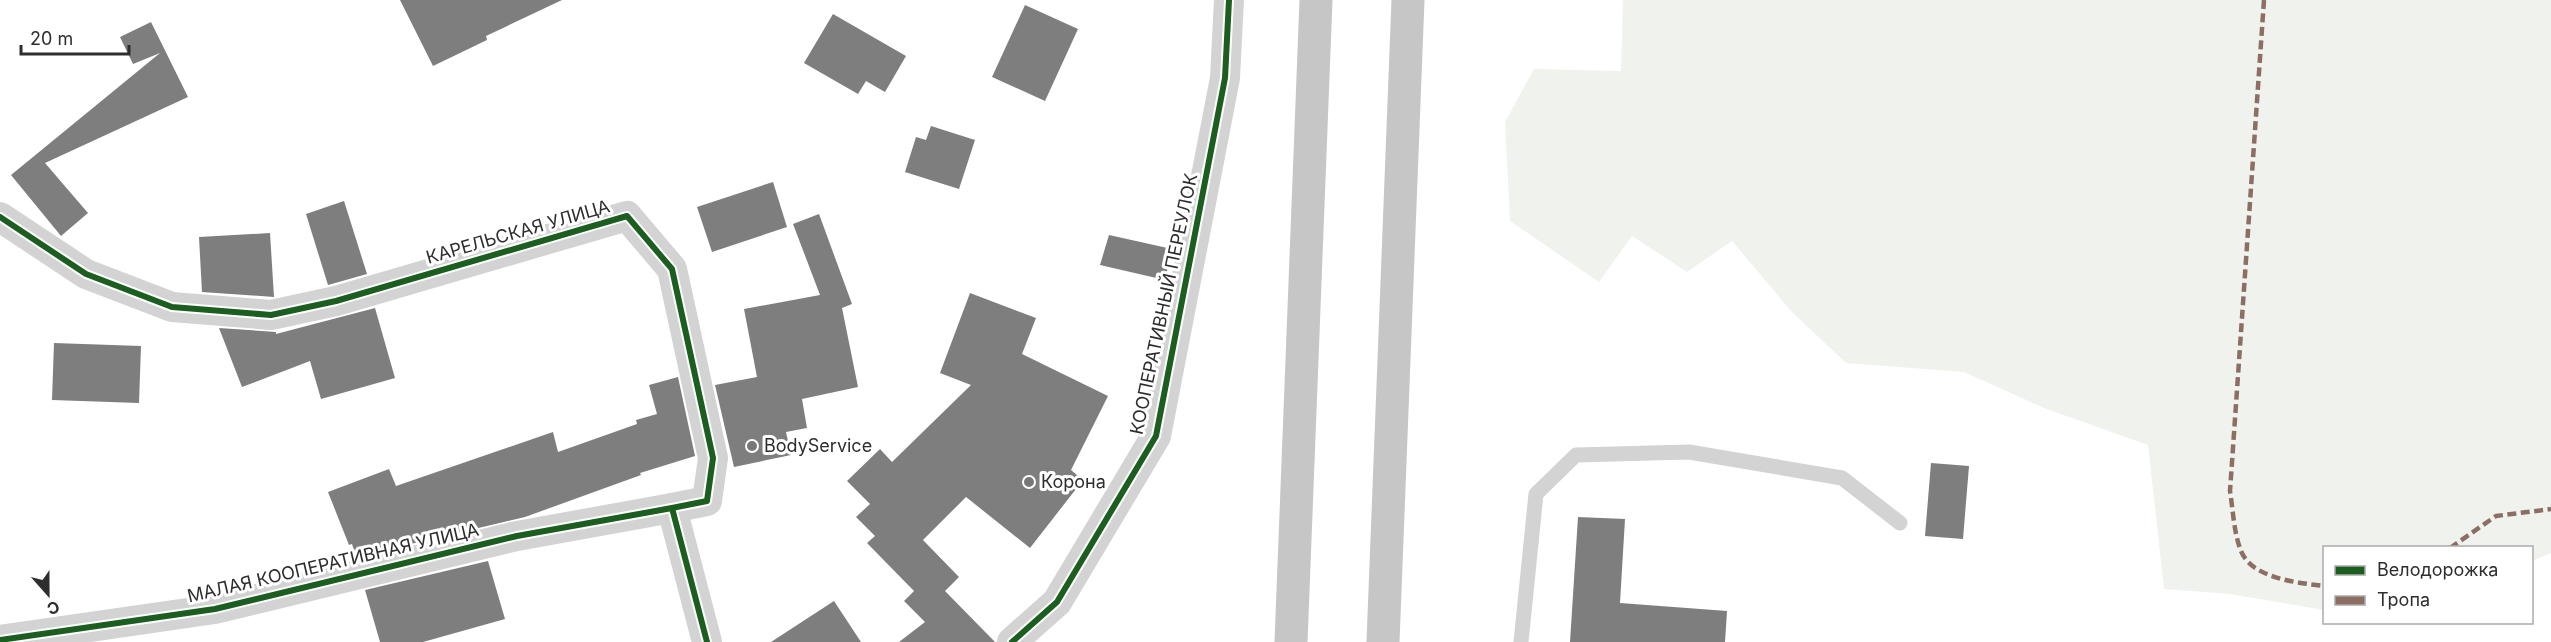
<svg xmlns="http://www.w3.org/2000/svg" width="2551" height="642" font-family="Inter,sans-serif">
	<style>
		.green { fill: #f0f3ed }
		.building { fill: #7e7e7e }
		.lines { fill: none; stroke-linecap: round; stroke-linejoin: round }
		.service { stroke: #d3d3d3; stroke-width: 15 }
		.minor { stroke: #d3d3d3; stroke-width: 30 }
		.primary { stroke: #c6c6c6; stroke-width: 33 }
		.quiet { stroke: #8d6e63; stroke-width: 4.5; stroke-dasharray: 9 4.5; stroke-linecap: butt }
		.cycleway-casing { stroke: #fff; stroke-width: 10 }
		.cycleway { stroke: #1b5e20; stroke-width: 6 }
		.poi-dot { fill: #777; stroke: #fff; stroke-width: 2 }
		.labels { text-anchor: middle; stroke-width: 6; stroke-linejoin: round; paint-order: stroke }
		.street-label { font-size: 18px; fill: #2e2e2e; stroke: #fff }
		.poi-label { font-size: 18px; fill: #2e2e2e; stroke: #fff; text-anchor: start }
	</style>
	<rect width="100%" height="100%" fill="#fff"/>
	<path class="green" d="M 1623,0 L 2551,0 L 2551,553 L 2532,561 L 2532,548 L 2324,548 L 2324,610 L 2230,594 L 2164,589 L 2148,445 L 2044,408 L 1964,372 L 1846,363 L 1792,312 L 1732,241 L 1687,272 L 1632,236 L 1599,282 L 1510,221 L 1505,122 L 1534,69 L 1621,71 Z"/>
	<g class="building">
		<path d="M 400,0 L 562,0 L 486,36 L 487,40 L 433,66 Z"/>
		<path d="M 1025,5 L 1078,29 L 1045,101 L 992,77 Z"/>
		<path d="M 833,14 L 906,56 L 885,92 L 866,81 L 858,94 L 804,63 Z"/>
		<path d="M 151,22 L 188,97 L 45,163 L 88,213 L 61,236 L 11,175 L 160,53 L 133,64 L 120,37 Z"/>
		<path d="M 931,126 L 975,140 L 959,189 L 905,172 L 916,137 L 926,140 Z"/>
		<path d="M 773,182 L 787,227 L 712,252 L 697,207 Z"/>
		<path d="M 344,201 L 367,274 L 328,285 L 306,214 Z"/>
		<path d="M 819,214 L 852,304 L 842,308 L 858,387 L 802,399 L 807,428 L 786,432 L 791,455 L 734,467 L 715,385 L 757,377 L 744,309 L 820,295 L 793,224 Z"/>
		<path d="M 270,233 L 274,297 L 202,292 L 199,237 Z"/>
		<path d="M 1109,235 L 1172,249 L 1165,280 L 1100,265 Z"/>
		<path d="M 970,293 L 1036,318 L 1022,354 L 1108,396 L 1071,470 L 1083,480 L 1030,548 L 966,497 L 923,540 L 959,577 L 945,591 L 995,642 L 899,642 L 925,622 L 904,601 L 914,591 L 867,543 L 875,536 L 856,517 L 870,504 L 847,481 L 880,449 L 892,462 L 971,385 L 940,373 Z"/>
		<path d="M 375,308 L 395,378 L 321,399 L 310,361 L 242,387 L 219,328 L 276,332 L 276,334 Z"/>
		<path d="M 54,343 L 141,346 L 139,403 L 52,400 Z"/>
		<path d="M 678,377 L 695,456 L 640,473 L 641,475 L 525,517 L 356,557 L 352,544 L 349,545 L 328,492 L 389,469 L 396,486 L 553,432 L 558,452 L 637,424 L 636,420 L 657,414 L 649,385 Z"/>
		<path d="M 1931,463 L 1969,466 L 1963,539 L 1925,536 Z"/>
		<path d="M 1578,517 L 1625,519 L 1620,603 L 1727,611 L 1725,642 L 1570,642 Z"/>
		<path d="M 488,561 L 505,619 L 423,642 L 380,642 L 365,590 Z"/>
		<path d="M 834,601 L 861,642 L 771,642 Z"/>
	</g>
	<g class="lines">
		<path class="service" d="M 1521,642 L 1536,494 L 1576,455 L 1689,452 L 1842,478 L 1900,523"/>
		<g class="minor">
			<path d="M 0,217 L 86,274 L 172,307 L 271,315 L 336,301 L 627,216 L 672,269 L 713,458 L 707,501 L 672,508 L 707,642"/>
			<path d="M 0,640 L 215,609 L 517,536 L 672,508"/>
			<path d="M 1012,642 L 1057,602 L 1156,436 L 1225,78 L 1229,0"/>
		</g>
		<g class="primary">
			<path d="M 1291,642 L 1316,0"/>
			<path d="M 1383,642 L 1408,0"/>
		</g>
		<g class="quiet">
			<path d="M 2264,0 L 2230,491 C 2233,510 2234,534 2241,551 C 2252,579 2300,583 2324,586"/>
			<path d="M 2450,548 L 2496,516 L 2551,509"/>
		</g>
		<defs>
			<g id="cycleway">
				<path d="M 0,217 L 86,274 L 172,307 L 271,315 L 336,301 L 627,216 L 672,269 L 713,458 L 707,501 L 672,508 L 707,642"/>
				<path d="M 0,640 L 215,609 L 517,536 L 672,508"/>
				<path d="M 1012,642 L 1057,602 L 1156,436 L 1225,78 L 1229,0"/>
			</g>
		</defs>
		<use href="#cycleway" class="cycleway-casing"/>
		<use href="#cycleway" class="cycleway"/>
	</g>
	<g class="poi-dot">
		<circle cx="752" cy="446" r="6"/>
		<circle cx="1029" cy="482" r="6"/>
	</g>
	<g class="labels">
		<g class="street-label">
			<text transform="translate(518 232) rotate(-16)" y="6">КАРЕЛЬСКАЯ УЛИЦА</text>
			<text transform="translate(1164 304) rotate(-78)" y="6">КООПЕРАТИВНЫЙ ПЕРЕУЛОК</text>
			<text transform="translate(333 563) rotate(-13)" y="6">МАЛАЯ КООПЕРАТИВНАЯ УЛИЦА</text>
		</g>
		<g class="poi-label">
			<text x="764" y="452">BodyService</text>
			<text x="1041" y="488">Корона</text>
		</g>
	</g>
	<rect x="2323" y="546" width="210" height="78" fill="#ffffff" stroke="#ababab" stroke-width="1.5"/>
	<rect x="2335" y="566" width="30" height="9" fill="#1b5e20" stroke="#ababab" stroke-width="1.5"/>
	<text x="2377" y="576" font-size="18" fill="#2e2e2e">Велодорожка</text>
	<rect x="2335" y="596" width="30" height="9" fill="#8d6e63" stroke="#ababab" stroke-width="1.5"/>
	<text x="2377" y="606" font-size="18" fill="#2e2e2e">Тропа</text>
	<g transform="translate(48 594) rotate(159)" stroke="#ffffff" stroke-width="4.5" paint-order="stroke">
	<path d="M0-4.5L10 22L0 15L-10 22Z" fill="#2e2e2e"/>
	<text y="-9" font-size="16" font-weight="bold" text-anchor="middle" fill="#2e2e2e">С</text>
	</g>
	<path d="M21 45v9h108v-9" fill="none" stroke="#2e2e2e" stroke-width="3"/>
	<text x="30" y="45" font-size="18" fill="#2e2e2e" stroke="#ffffff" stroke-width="4.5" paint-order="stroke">20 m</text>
</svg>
